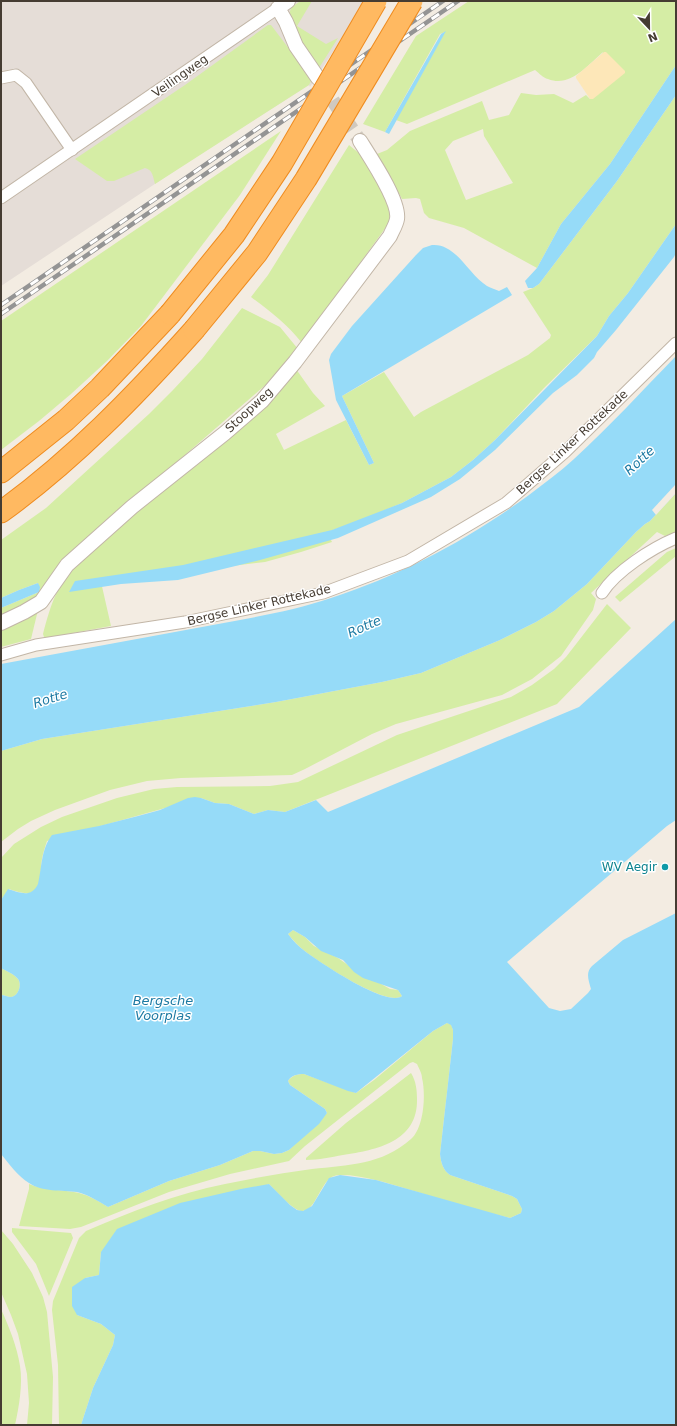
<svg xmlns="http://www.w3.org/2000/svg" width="677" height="1426" font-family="'DejaVu Sans',sans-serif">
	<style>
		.industrial { fill: #e5ddd7 }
		.green { fill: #d5eda5; fill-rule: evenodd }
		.sand { fill: #fde7b8 }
		.water { fill: #96dbf8; fill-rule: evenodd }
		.pier { fill: #f3ece2 }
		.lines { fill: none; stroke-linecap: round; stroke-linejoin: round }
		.tertiary-tunnel { stroke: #d0c9bf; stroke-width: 14; stroke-dasharray: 14 7; stroke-linecap: butt }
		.minor-casing { stroke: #c2b6a7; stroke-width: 13 }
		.tertiary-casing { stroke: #c2b6a7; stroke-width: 16 }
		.motorway-casing { stroke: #ef8c20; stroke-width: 23 }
		.minor { stroke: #fff; stroke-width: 11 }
		.tertiary { stroke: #fff; stroke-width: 14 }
		.motorway { stroke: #ffb961; stroke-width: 21 }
		.rail-casing { stroke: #949494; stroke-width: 4.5 }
		.rail { stroke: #fff; stroke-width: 3; stroke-dasharray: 9; stroke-linecap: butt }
		.motorway-bridge-casing { stroke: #ef8c20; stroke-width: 23; stroke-linecap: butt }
		.motorway-bridge { stroke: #ffb961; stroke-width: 21 }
		.culture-dot { fill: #0f9aa8; stroke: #fff; stroke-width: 1.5 }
		.labels { text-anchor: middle; stroke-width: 3; stroke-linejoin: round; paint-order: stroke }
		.street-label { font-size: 12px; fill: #453c32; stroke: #fff }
		.culture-label { font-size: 12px; fill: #0d838f; stroke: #fff; text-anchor: end }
		.water-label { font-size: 13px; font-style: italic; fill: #1d7aa3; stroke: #fff }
	</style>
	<rect width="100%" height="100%" fill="#f3ece2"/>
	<path class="industrial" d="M 1,1 L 366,1 L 310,87 L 309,85 L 185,164 L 1,286 Z"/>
	<g class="green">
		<path d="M 300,1 L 312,1 L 297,26 L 326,44 L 338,38 L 317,71 C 310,59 288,26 290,12 C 290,7 297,4 300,1 Z"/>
		<path d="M 469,1 L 676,1 L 676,65 L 610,164 L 561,224 L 537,268 L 464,228 L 429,218 L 424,213 L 420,199 L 416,198 L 402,199 L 377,154 L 387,150 L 410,131 L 482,101 L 489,120 L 509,115 L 521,93 L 536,95 L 554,94 L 573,103 L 586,95 L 590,99 L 603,52 C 588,65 570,88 548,79 C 543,78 539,73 535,70 L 407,124 L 396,120 L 445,32 L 440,34 L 385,132 L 363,124 L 416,36 ZM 483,129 L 484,136 L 513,183 L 466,200 L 445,150 L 453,141 Z"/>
		<path d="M 268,25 L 271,25 L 312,79 L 309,85 L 155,184 C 153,177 153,170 145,168 L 114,181 L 107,181 L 75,159 L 185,85 Z"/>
		<path d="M 676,95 L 676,224 L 628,293 L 609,316 L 597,336 L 544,388 L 495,440 L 473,460 L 451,477 L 402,503 L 354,523 L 327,532 L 332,542 L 301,552 L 265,562 L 101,582 L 111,626 L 46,638 L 44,637 L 43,634 C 50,608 55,589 73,569 L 296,369 L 313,393 L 325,406 L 276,434 L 284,450 L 346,420 L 369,465 L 374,463 L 342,396 L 384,372 L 414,417 L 421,412 L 528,355 L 550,338 L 551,335 L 523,292 L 533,288 L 539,284 L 617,181 Z"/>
		<path d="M 281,131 L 240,195 L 141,326 L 107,361 L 71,394 L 39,421 L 1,450 L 1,321 Z"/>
		<path d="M 349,145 L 360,154 L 372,171 L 388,203 L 390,214 L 389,223 L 302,343 C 286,323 271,312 251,297 L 268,275 Z"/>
		<path d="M 242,308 L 280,327 L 298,349 L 270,381 L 102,527 L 43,595 L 1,615 L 1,608 L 39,592 L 38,583 L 19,590 L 1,598 L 1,540 L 46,508 L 149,414 L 173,390 L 202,359 Z"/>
		<path d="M 676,493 L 676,532 L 665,536 L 657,532 L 591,593 L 596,599 L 593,610 L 561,656 L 532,679 L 502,695 L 396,724 L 372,734 L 305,769 L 292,775 L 181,778 L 147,781 L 110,790 L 55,810 L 31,821 L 18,829 L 1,842 L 1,751 L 42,739 L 276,702 L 382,682 L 421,673 L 500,640 L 536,622 L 554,611 L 587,584 L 636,532 L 645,524 L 650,521 Z"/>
		<path d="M 676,548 L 676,556 L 620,602 L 615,597 L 667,552 Z"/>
		<path d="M 607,604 L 631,628 L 557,704 L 285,812 L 268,810 L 254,814 L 229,804 L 215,803 L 201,798 L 47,841 C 45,847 43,853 42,859 C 40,869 43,889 30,893 C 23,894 15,891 9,889 L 1,900 L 1,858 L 14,844 L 41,827 L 62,817 L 117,798 L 154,789 L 177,787 L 270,786 L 298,782 L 397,735 L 511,697 L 532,685 L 554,669 L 566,657 Z"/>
		<path d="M 38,610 L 31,639 L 1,647 L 1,626 Z"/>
		<path d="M 293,930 L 305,937 L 314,946 L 338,958 L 348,965 L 390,989 L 398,990 L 402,996 C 388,1008 319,962 306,952 C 299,947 293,940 288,934 Z"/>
		<path d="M 1,968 C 6,971 14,974 18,979 C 22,984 19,996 11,997 C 8,997 4,995 1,995 Z"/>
		<path d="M 447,1023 L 451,1024 L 453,1030 L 453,1039 L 440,1154 C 441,1163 443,1170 450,1175 L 512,1196 L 517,1199 L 522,1209 L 521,1213 L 510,1218 C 476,1210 441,1199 407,1189 C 388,1183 359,1174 339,1175 C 318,1175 317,1221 296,1209 C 286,1203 277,1192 269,1184 L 101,1252 L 99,1275 L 85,1278 L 77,1315 L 101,1324 L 115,1335 L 113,1345 L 93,1388 L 81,1425 L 59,1425 L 58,1365 L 52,1310 L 53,1301 L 79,1238 L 86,1231 C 132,1211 176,1194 225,1184 C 254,1178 283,1173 312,1169 C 348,1165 382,1165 411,1139 C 424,1128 426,1094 422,1078 C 422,1073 419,1069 417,1064 L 413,1062 L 410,1063 L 305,1146 L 289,1161 L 230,1174 L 169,1192 L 81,1227 L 70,1229 L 19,1226 L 29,1189 L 29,1184 C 45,1191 62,1189 79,1193 C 90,1196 99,1201 108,1207 L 169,1181 L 220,1165 L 253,1151 L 260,1151 L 274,1154 L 282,1153 L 289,1150 L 327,1113 L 325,1109 L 290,1085 L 288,1081 C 292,1075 298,1074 304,1074 L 356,1093 L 374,1080 L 433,1031 Z"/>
		<path d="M 411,1073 C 416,1081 417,1090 417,1099 C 418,1142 376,1150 343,1155 C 331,1157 319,1160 306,1160 L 306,1158 L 346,1123 Z"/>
		<path d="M 12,1228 L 71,1233 L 73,1238 L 49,1296 L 36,1264 L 12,1232 Z"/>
		<path d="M 1,1230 L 13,1244 L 32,1273 L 43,1297 L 47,1312 L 53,1377 L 52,1425 L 27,1425 L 29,1403 L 27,1374 L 18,1334 L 11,1315 L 1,1292 Z"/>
		<path d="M 1,1309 C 9,1327 17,1346 20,1366 C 23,1384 19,1407 15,1425 L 1,1425 Z"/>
	</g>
	<path class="sand" d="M 604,52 L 606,52 L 625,71 L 625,73 L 593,99 L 590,99 L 576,78 L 576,76 Z"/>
	<g class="water">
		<path d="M 446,31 L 389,134 L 385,132 L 441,34 Z"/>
		<path d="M 676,65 L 676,95 L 617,181 L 539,284 L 533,288 L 528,288 L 525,281 L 537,268 L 561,224 L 610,164 Z"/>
		<path d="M 676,224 L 676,253 L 674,257 L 616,330 L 597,352 L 594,358 L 577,375 L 553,393 L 495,450 L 477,465 L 460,479 L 431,497 L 338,538 L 260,560 L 178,580 L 121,584 L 69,592 L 75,581 L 183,565 L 332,530 L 402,503 L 451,477 L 473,460 L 495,440 L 597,336 L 609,316 L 628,293 Z"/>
		<path d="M 432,245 C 456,243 468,274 487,286 C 490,288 495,289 499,291 L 507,287 L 512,295 L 342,396 L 374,463 L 369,465 L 336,400 L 329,360 L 331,354 L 352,326 L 416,255 L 423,248 Z"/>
		<path d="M 676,356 L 676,493 L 650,521 L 645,524 L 636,532 L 587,584 L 554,611 L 536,622 L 500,640 L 421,673 L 382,682 L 276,702 L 42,739 L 1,751 L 1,664 L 240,620 C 271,614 302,608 331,598 C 402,575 469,539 529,495 C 544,483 560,472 574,459 C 609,427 642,391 676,356 Z"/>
		<path d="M 38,583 L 40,587 L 39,592 L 1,608 L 1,598 L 19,590 Z"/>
		<path d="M 676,619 L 676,820 L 667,826 L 507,962 L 549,1008 L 560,1011 L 571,1009 L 588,993 L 591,989 C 589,981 585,973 592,966 L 623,940 L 676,913 L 676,1425 L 81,1425 L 93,1388 L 113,1345 L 115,1335 L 101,1324 L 77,1315 L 72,1306 L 72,1287 L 85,1278 L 99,1275 L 101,1252 L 117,1229 L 180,1203 L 241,1189 L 269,1184 L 290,1205 L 297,1210 L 303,1211 L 312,1206 L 329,1178 L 340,1175 L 376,1180 L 510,1218 L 521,1213 L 522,1209 L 517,1199 L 512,1196 L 450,1175 C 443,1170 441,1163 440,1154 L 453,1039 L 453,1030 L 451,1025 L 447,1023 L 433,1031 L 356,1093 L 348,1091 L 304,1074 C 298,1074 291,1075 288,1081 L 290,1085 L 325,1109 L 327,1113 L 319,1124 L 289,1150 L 282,1153 L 274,1154 L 260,1151 L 253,1151 L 220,1165 L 169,1181 L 108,1207 C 98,1201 89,1195 77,1192 C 62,1190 42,1192 29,1183 C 18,1176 9,1164 1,1154 L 1,995 C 4,995 8,997 11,997 C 19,996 22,984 18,979 C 14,974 6,971 1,968 L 1,900 L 8,889 C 21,893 31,898 38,884 C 42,867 41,849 52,835 L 99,826 L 138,816 L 160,810 L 188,798 L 195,797 L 201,798 L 215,803 L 229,804 L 254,814 L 268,810 L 285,812 L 316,800 L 328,812 L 579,707 ZM 293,930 L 305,937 L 321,951 L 343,960 L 354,972 L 363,978 L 398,990 L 402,996 C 387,1008 320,962 306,952 C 299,947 293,941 288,934 Z"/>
	</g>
	<path class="pier" d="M 676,484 L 676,493 L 656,515 L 652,510 Z"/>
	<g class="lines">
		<path class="tertiary-tunnel" d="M 321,83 L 360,141"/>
		<defs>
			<g id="minor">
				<path d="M 1,78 L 16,75 L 26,83 L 72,150"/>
				<path d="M 1,198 L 278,8"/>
				<path d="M 602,593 C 616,571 652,548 676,538"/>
				<path d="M 1,655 L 36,645 L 185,622 L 323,593 L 408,561 L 506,503 L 565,452 L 676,343"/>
			</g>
			<g id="tertiary">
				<path d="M 288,1 L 278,8 L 286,22 L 296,46 L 318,78"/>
				<path d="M 1,623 L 24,612 L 41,602 L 67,565 L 132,507 L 225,433 L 262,401 L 295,362 L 390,236 C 392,231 396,225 397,219 C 400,201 370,157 360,141"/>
			</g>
			<g id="motorway">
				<path d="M 1,472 L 66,420 L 100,388 L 170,314"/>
				<path d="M 1,512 C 73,460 135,396 194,330"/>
			</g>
		</defs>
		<use href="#minor" class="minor-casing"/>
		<use href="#tertiary" class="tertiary-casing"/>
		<use href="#motorway" class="motorway-casing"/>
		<use href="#minor" class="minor"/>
		<use href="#tertiary" class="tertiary"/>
		<use href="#motorway" class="motorway"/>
		<defs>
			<g id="rail">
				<path d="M 1,305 L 443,1"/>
				<path d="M 1,314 L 458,1"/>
			</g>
		</defs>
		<use href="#rail" class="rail-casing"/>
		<use href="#rail" class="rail"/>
		<defs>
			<g id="motorway-bridge">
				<path d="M 170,314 L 234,235 L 282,163 L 376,1"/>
				<path d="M 194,330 L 257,253 L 306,179 L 412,1"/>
			</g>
		</defs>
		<use href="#motorway-bridge" class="motorway-bridge-casing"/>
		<use href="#motorway-bridge" class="motorway-bridge"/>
	</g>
	<circle class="culture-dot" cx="665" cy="867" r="4"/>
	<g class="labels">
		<g class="street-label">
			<text transform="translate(180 76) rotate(-35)" y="4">Veilingweg</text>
			<text transform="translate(249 410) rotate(-43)" y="4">Stoopweg</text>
			<text transform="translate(572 442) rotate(-43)" y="4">Bergse Linker Rottekade</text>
			<text transform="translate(259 605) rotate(-13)" y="4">Bergse Linker Rottekade</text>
		</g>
		<g class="culture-label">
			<text x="657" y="871">WV Aegir</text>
		</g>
		<g class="water-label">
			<text transform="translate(639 460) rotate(-43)" y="5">Rotte</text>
			<text transform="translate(364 626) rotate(-24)" y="5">Rotte</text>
			<text transform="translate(50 698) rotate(-17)" y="5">Rotte</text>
			<text x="163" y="1005">Bergsche<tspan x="163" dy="15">Voorplas</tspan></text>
		</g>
	</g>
	<rect width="677" height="1426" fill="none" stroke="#453c32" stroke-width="4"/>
	<g transform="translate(649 28) rotate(158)" stroke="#ffffff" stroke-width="3" paint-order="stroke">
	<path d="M0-3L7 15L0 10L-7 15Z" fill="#453c32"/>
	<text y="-6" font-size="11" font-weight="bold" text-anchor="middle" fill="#453c32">N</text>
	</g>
</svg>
